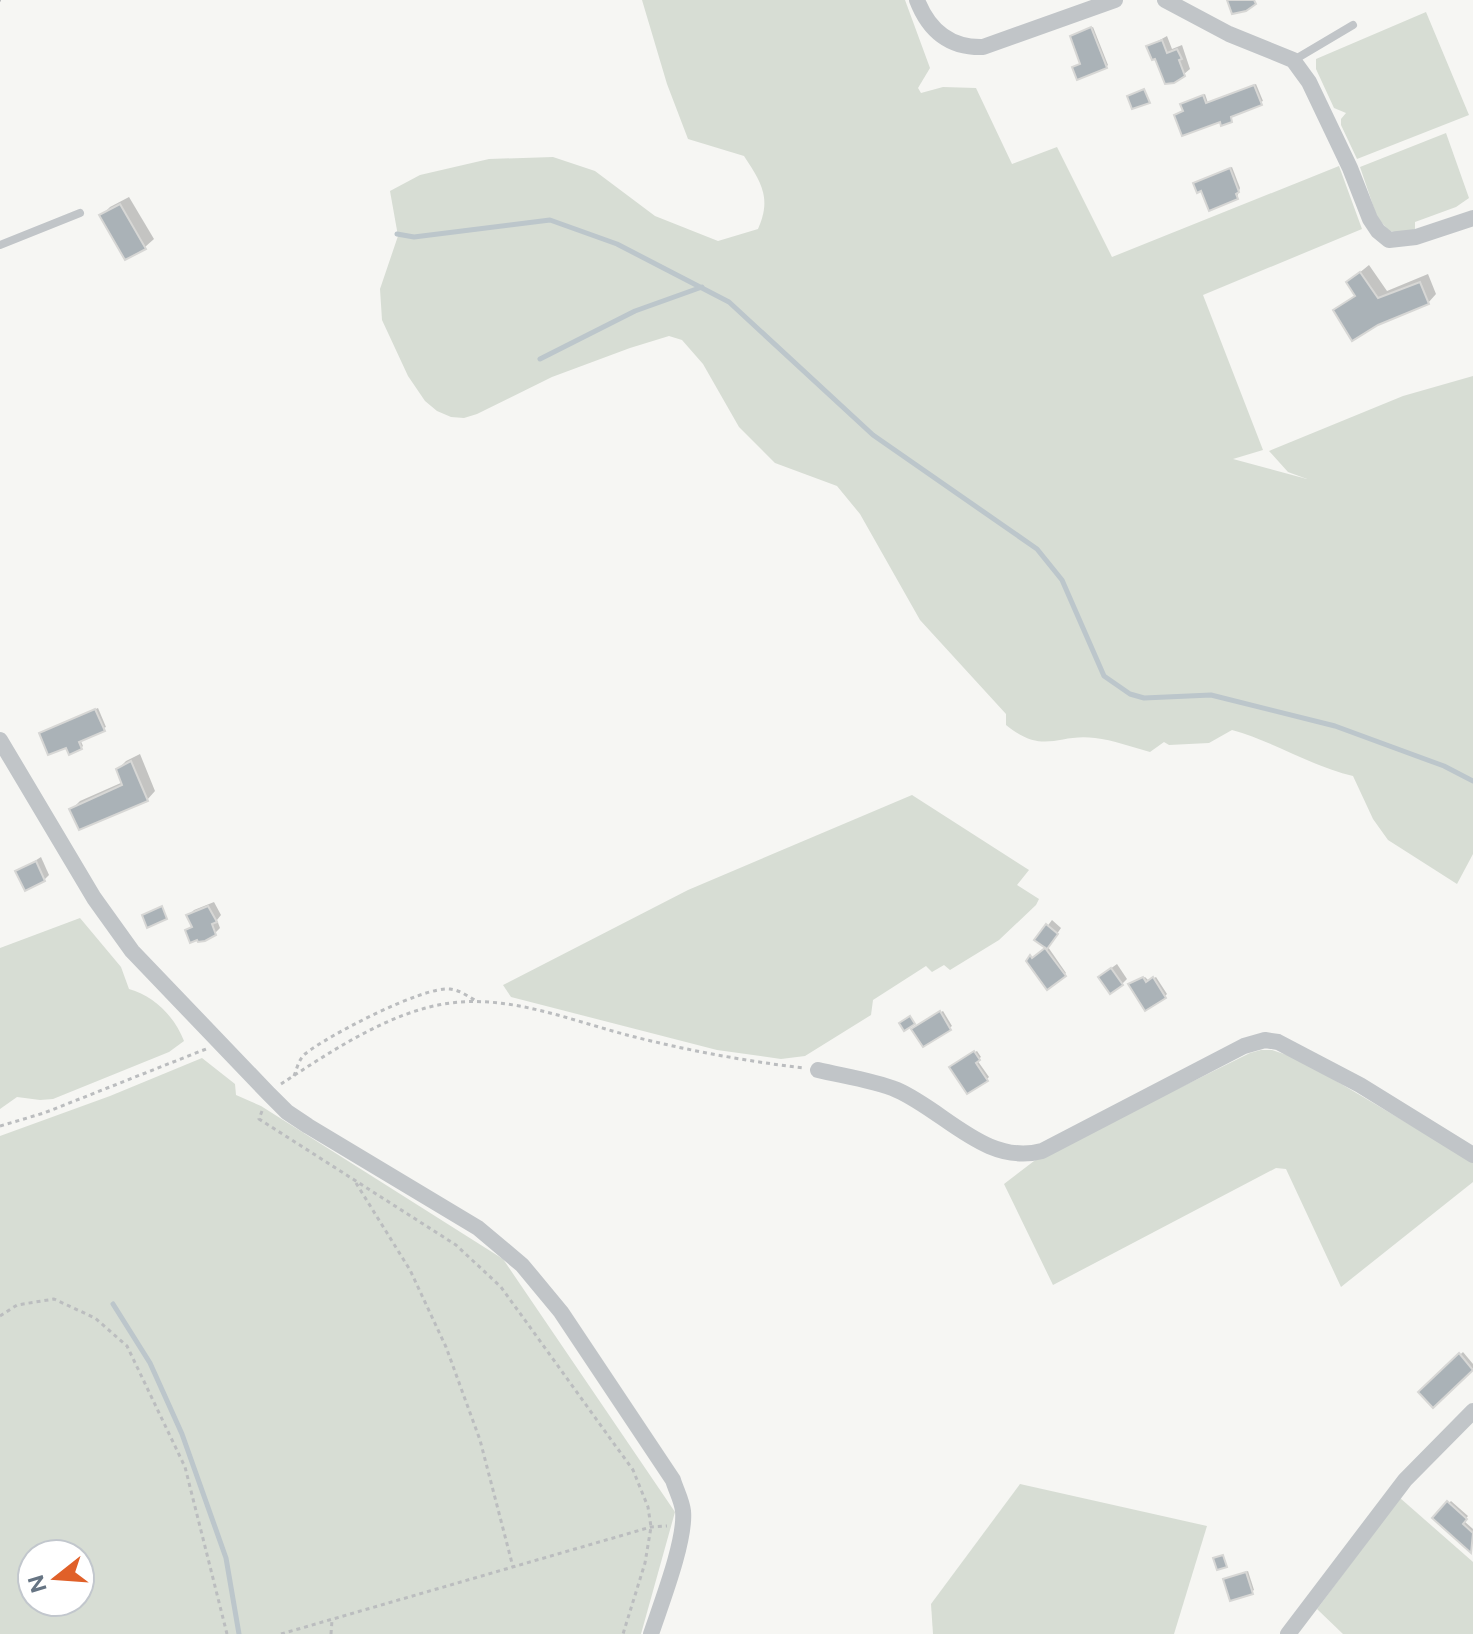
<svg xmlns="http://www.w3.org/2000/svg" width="1473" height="1634" font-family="Figtree,sans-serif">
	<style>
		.green { fill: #d7ddd4; fill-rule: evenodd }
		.shadow { fill: #0003 }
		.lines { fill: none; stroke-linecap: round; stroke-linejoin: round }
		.stream { stroke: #bcc6cb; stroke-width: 5 }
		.building { fill: #aab2b7; stroke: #d7d7d5; stroke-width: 2 }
		.path { stroke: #bbbdbf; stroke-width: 3; stroke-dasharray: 4 4; stroke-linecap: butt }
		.service { stroke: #c1c5c8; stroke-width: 8 }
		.minor { stroke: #c1c5c8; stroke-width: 16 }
	</style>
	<rect width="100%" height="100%" fill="#f6f6f3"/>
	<g class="green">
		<path d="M 642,0 L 905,0 L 930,68 L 918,88 L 921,93 L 943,87 L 976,88 L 1012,164 L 1057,147 L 1112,257 L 1339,166 L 1362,229 L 1203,295 L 1263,450 L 1233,459 L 1307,479 L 1288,472 L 1269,451 L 1403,396 L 1473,376 L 1473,854 L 1457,884 L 1388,840 L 1373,819 L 1353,776 C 1310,766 1273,741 1232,730 L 1209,743 L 1169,745 L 1164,742 L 1150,752 C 1132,747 1113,740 1095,738 C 1057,733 1045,756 1006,725 L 1006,714 L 920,620 L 860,514 L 837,486 L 775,463 L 739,427 L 703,364 L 682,340 L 669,336 L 630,348 L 552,377 L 477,414 L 464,418 L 451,417 L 437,411 L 425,401 L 408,376 L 382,320 L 380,289 L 398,236 L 390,191 L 420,175 L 489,159 L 553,157 L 595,171 L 655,216 L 718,241 L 758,229 C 772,198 761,182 744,156 L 688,139 L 667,84 Z"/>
		<path d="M 1426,12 L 1469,115 L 1357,159 L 1341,125 L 1341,119 L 1346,113 L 1334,108 L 1316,69 L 1316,59 Z"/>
		<path d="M 1446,133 L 1469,198 L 1456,207 L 1415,222 L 1415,232 L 1407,234 L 1389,231 L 1377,217 L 1360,167 Z"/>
		<path d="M 912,795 L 1029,870 L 1017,885 L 1039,899 L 1036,905 L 999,940 L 950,970 L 944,965 L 932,972 L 926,966 L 873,1000 L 871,1015 L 805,1056 L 781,1059 L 717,1050 L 511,997 L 503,985 L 688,890 Z"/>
		<path d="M 80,918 L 121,967 L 129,989 C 154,996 175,1017 184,1041 L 169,1052 L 53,1099 L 40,1100 L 17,1097 L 0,1109 L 0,948 Z"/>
		<path d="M 1261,1050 L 1272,1050 L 1299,1059 L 1473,1162 L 1473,1182 L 1341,1287 L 1286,1169 L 1276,1168 L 1053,1285 L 1004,1184 L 1038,1158 L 1250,1053 Z"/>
		<path d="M 202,1058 L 235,1084 L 236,1095 L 261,1106 L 503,1259 L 675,1512 L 641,1634 L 0,1634 L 0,1136 L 110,1096 ZM 32,1554 L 80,1554 L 80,1602 L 32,1602 Z"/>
		<path d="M 1020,1484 L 1207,1526 L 1174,1634 L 933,1634 L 931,1604 Z"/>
		<path d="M 1400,1498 L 1473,1562 L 1473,1634 L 1343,1634 L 1317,1609 Z"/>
	</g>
	<g class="shadow">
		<path d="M 1093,27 L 1108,65 L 1106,67 L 1082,63 L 1072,36 Z"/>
		<path d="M 1167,36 L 1172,49 L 1182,45 L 1190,69 L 1184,74 L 1156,56 L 1149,46 Z"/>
		<path d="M 1256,84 L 1263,101 L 1232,114 L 1231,120 L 1185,111 L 1183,104 L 1205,94 L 1208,103 Z"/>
		<path d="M 1232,167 L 1240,188 L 1237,197 L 1202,189 L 1195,183 Z"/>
		<path d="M 129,197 L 154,239 L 145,247 L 126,257 L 102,215 L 110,207 Z"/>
		<path d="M 1369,265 L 1387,291 L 1428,274 L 1436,294 L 1428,303 L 1336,311 L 1356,294 L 1348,282 Z"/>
		<path d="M 98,708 L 106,727 L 80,739 L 83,746 L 81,748 L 67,745 L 43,732 Z"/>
		<path d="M 140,754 L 155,791 L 147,800 L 72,809 L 80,801 L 123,782 L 118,769 L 126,761 Z"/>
		<path d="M 41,857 L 49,875 L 44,880 L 18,872 Z"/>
		<path d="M 214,902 L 221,915 L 217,920 L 220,928 L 215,933 L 187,930 L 193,925 L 189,915 L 194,910 Z"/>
		<path d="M 1052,920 L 1061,928 L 1052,941 L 1037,940 Z"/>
		<path d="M 1048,947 L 1066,973 L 1064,975 L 1029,962 Z"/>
		<path d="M 1117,964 L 1127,979 L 1122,984 L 1106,972 Z"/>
		<path d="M 1145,977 L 1149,981 L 1156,977 L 1167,994 L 1165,996 L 1134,984 Z"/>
		<path d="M 943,1011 L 952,1026 L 924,1045 L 916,1027 Z"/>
		<path d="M 977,1051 L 981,1057 L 977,1060 L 989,1077 L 987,1079 L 954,1065 Z"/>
		<path d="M 1463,1352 L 1473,1364 L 1473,1368 L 1433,1405 L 1421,1392 Z"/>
		<path d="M 1451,1501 L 1468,1516 L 1464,1521 L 1473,1529 L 1471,1551 L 1435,1518 Z"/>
		<path d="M 1248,1571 L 1254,1590 L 1251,1592 L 1225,1580 Z"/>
	</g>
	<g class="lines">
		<g class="stream">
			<path d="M 397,234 L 414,237 L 550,220 L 617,244 L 729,302 L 873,435 L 1037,549 L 1062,580 L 1104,676 L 1130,694 L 1144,698 L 1211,695 L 1335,726 L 1444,766 L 1473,781"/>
			<path d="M 540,359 L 635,311 L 702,287"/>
			<path d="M 113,1304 L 150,1363 L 182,1434 L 226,1558 L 239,1634"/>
		</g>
	</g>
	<g class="building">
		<path d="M 1227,0 L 1254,0 L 1256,4 L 1246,11 L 1232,14 Z"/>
		<path d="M 1091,27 L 1107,68 L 1077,80 L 1072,67 L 1080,64 L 1070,36 Z"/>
		<path d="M 1162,40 L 1167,53 L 1177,49 L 1182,59 L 1179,60 L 1185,76 L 1174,83 L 1165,84 L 1155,59 L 1152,60 L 1146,46 Z"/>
		<path d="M 1254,85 L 1262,105 L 1231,117 L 1232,122 L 1221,126 L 1220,122 L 1182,136 L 1174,115 L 1183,111 L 1180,104 L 1203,95 L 1206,103 Z"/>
		<path d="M 1144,89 L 1150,103 L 1132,109 L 1127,96 Z"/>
		<path d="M 1230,168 L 1239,192 L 1236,194 L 1238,199 L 1209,211 L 1201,191 L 1197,193 L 1193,183 Z"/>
		<path d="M 120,204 L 146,249 L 125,260 L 99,215 Z"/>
		<path d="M 1360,272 L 1378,298 L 1420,282 L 1429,304 L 1378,325 L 1352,341 L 1333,310 L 1355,296 L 1346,282 Z"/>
		<path d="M 95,709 L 105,731 L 79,742 L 82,749 L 69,755 L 66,748 L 48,755 L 39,733 Z"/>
		<path d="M 131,761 L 148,801 L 79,830 L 69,809 L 122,785 L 116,769 Z"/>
		<path d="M 36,861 L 45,881 L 25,891 L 15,871 Z"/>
		<path d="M 162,906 L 167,919 L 147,928 L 142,915 Z"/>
		<path d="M 208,906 L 217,922 L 212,924 L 216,935 L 205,941 L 198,942 L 197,940 L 190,943 L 185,930 L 192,927 L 186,915 Z"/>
		<path d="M 1046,924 L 1058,934 L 1047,949 L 1034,940 Z"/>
		<path d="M 1045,948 L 1066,976 L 1047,990 L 1026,961 L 1030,955 L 1032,958 Z"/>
		<path d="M 1111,968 L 1123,985 L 1110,994 L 1098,977 Z"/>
		<path d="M 1143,977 L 1146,982 L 1153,977 L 1166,998 L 1145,1011 L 1128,984 Z"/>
		<path d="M 940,1011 L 951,1030 L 923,1047 L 911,1029 Z"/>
		<path d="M 910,1016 L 915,1024 L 904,1031 L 899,1023 Z"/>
		<path d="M 974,1051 L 980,1060 L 976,1063 L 988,1081 L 967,1094 L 949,1067 Z"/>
		<path d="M 1459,1353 L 1473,1370 L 1433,1408 L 1418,1392 Z"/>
		<path d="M 1447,1501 L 1467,1519 L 1463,1524 L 1473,1533 L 1471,1553 L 1432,1518 Z"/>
		<path d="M 1223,1555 L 1227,1567 L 1217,1570 L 1213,1558 Z"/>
		<path d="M 1246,1572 L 1253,1594 L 1230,1601 L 1223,1579 Z"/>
	</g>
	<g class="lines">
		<g class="path">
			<path d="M 0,0 L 1,0"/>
			<path d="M 294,1076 C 297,1068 299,1059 305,1054 C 327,1036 423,986 450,989 C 460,990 469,997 478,1002"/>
			<path d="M 281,1084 C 330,1052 392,1010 451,1003 C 514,995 574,1022 635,1037 C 690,1051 746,1061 803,1068"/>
			<path d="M 262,1111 L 259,1119 L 456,1245 L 501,1287 L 633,1470 L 648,1507 L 651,1527 L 645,1563 L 623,1634"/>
			<path d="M 0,1126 L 44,1113 L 206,1049"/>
			<path d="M 356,1183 L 410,1270 L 446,1347 L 480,1440 L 513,1567"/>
			<path d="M 0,1316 L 17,1305 L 54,1299 L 95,1318 L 127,1346 L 185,1467 L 227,1634"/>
			<path d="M 281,1634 L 651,1527 L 667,1526"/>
			<path d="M 331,1634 L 332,1620"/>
		</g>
		<g class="service">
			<path d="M 1294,60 L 1353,25"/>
			<path d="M 0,245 L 80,213"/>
		</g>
		<g class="minor">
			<path d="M 917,0 C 929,31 950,48 983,47 L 1115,0"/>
			<path d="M 1165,0 L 1229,34 L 1293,60 L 1309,82 L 1350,168 L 1370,219 L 1378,231 L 1389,240 L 1416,237 L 1473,218"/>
			<path d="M 0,740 L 94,898 L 132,951 L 268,1093 L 287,1112 L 308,1126 L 478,1228 L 522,1265 L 561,1312 L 673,1480 C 676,1490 682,1501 683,1511 C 686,1540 661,1604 651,1634"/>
			<path d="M 818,1070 C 843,1076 873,1080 897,1090 C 945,1111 986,1166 1042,1151 L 1244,1046 L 1265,1040 L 1278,1042 L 1360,1085 L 1473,1155"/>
			<path d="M 1288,1634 L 1405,1480 L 1473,1411"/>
		</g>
	</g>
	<g transform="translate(56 1578) rotate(253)"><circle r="38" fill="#ffffff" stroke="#c2c7cd" stroke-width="2"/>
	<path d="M0-6L14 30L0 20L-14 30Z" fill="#e06029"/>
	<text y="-12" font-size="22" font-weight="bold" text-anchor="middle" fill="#667483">N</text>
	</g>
</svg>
